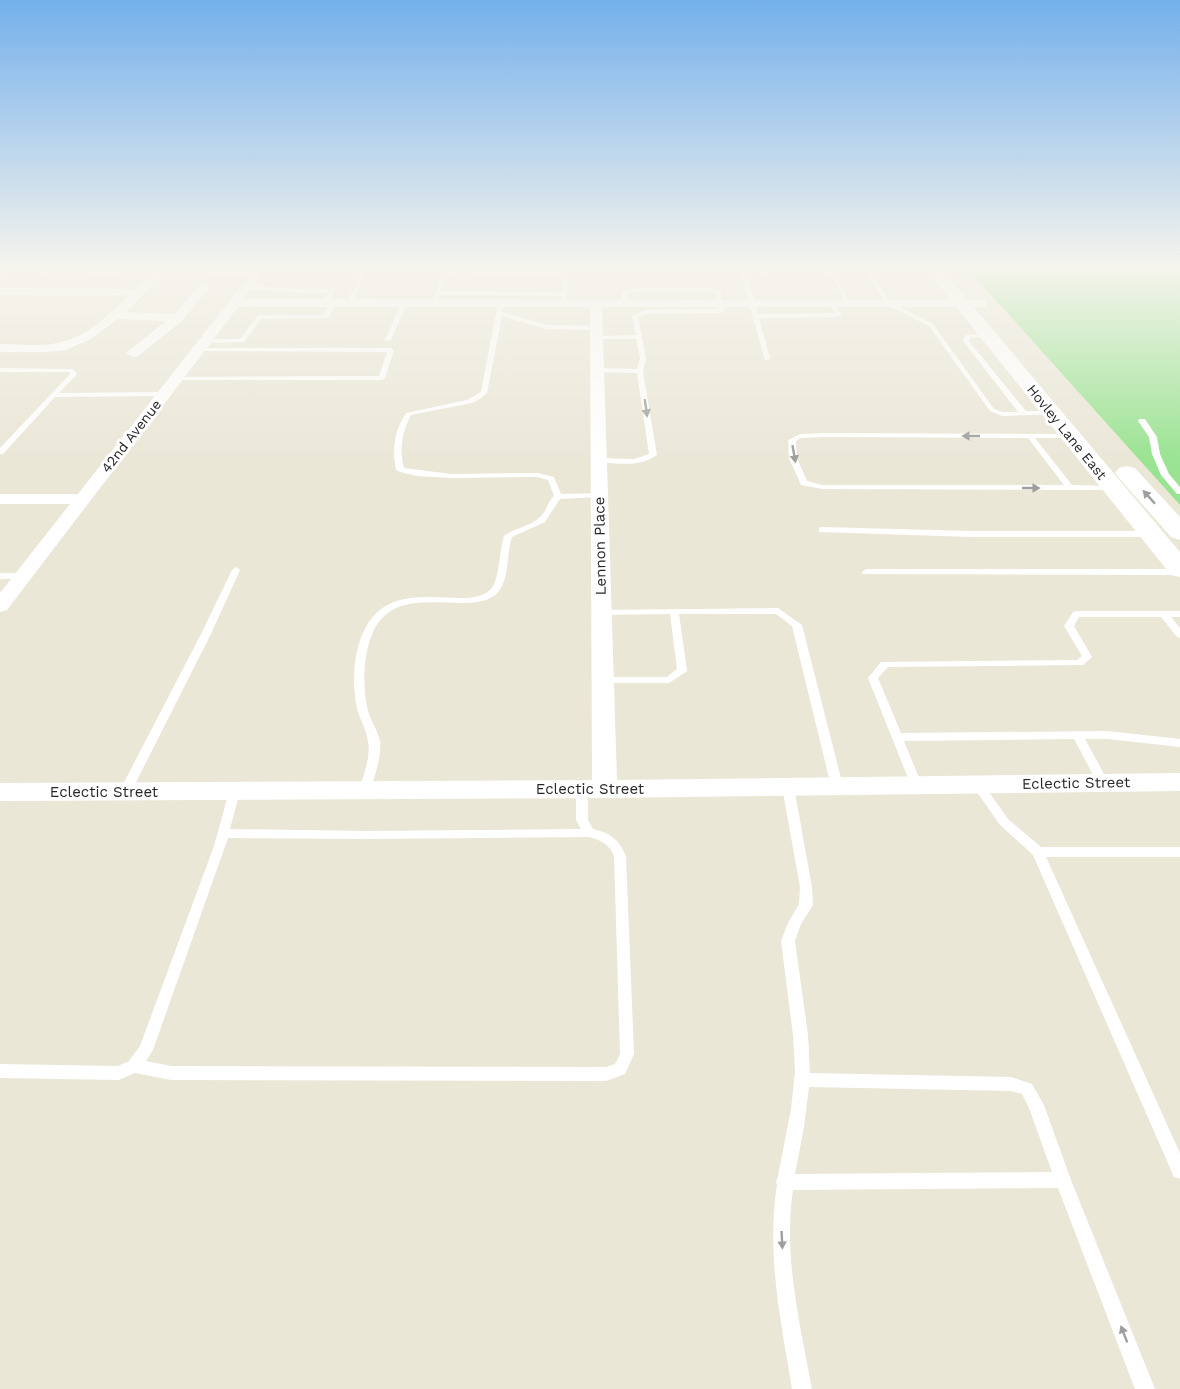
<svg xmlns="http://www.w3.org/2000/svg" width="1180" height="1389" font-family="'Work Sans',sans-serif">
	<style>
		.green { fill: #9ae392 }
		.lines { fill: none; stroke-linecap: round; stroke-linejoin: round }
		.lane { fill: #fff; fill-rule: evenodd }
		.street { fill: #fff; fill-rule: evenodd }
		.secondary { fill: #fff; fill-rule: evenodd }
		.oneway { fill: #9e9e9e }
		.labels { text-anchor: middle; stroke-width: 6; stroke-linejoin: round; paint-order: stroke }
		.far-street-label { font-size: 14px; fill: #272727; stroke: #fff }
		.street-label { font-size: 15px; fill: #272727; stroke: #fff }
	</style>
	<rect width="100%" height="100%" fill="#eae7d7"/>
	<path class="green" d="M 966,267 L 1180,267 L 1180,505 Z"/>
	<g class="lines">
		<g class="lane">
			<path d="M 364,267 L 369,268 L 352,303 L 347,304 Z"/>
			<path d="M 739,267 L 745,267 L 758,314 L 835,313 L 828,303 L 831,301 L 842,315 L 839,317 L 759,318 L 770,359 L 765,360 Z"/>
			<path d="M 828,267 L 833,268 L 850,304 L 845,303 Z"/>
			<path d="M 863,267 L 934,267 L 932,269 L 869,269 L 890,302 L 933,324 L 994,409 L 1003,412 L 1018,412 L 963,341 L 966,335 L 990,334 L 991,335 L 988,337 L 970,338 L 969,341 L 1026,411 L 1052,411 L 1056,413 L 1054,414 L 1002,416 L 990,411 L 929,326 L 886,304 Z"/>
			<path d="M 456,269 L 563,271 L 568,275 L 567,304 L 564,306 L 561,304 L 561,296 L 440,295 L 436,304 L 432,304 L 442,274 ZM 456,273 L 560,274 L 562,276 L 562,292 L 441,291 L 447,275 Z"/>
			<path d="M 247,285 L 280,288 L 332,289 L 335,291 L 329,303 L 326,305 L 323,303 L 328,293 L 280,292 L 245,288 L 245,286 Z"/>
			<path d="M 638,288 L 712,288 L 719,290 L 725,310 L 720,313 L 645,314 L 638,317 L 646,358 L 643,372 L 657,455 C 641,467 618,464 599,462 L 596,462 L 596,458 L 634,459 L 649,454 L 637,373 L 597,372 L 594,370 L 597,368 L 637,369 L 640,358 L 636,339 L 597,339 L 594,337 L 595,336 L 636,335 L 632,316 L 644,310 L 719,309 L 715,292 L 638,292 L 627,293 L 627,304 L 622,305 L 622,291 Z"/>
			<path d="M 404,301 L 407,303 L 391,340 L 386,341 L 385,340 L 401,303 Z"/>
			<path d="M 332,302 L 337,303 L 328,318 L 261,319 L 244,342 L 205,343 L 202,341 L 205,339 L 240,339 L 259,315 L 324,315 Z"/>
			<path d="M 501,302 L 504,304 L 502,312 L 546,325 L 596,326 L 599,328 L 596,330 L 546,329 L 502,316 L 487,393 L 480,399 L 472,403 L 411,415 C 402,432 399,450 404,468 L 451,474 L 538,473 L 554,477 L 561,494 L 599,493 L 603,495 L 599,497 L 560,499 L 545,522 L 512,537 C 506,554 510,576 499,591 C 476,621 399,578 374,630 C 363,652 362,687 368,711 C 371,721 378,731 380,741 C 382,758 374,775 371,791 L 369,794 L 361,794 L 359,791 C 363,775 371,758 368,742 C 367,731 361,722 358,712 C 351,687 353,649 366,627 C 396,573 468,614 491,589 C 500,579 499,550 504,536 C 514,528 530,527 540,517 C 547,511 547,502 554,496 L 548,480 L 537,477 L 451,478 L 417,476 L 400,472 L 396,470 C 392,449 394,431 406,413 L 467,400 L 481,392 L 496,313 L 498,304 Z"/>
			<path d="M 198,348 L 391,348 L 394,350 L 385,378 L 382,380 L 174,380 L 173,379 L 176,377 L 379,376 L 387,352 L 196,351 L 195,350 Z"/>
			<path d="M 0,368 L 73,369 L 77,374 L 59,393 L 164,392 L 167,394 L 164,396 L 55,397 L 3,454 L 0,454 L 0,448 L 70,374 L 69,372 L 0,372 Z"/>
			<path d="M 1139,419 L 1145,419 L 1157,437 L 1160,454 L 1169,474 L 1180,487 L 1180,494 L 1177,494 L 1161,475 L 1152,454 L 1149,437 L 1138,421 Z"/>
			<path d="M 825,433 L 1071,434 L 1074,434 L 1074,438 L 1035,438 L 1072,485 L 1113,486 L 1117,488 L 1113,490 L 822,489 L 801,485 L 789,458 L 788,440 L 800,434 ZM 825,437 L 1028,438 L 1064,485 L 822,485 L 807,481 L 797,458 L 796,441 L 801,438 Z"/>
			<path d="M 822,527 L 972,531 L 1151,531 L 1155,534 L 1151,537 L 972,537 L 819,532 L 819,528 Z"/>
			<path d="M 236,567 L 240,570 L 211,634 L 131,792 L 129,795 L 121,795 L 119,792 L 201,634 L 232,570 Z"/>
			<path d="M 866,569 L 1180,569 L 1180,575 L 863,574 L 862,572 Z"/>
			<path d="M 0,573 L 23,573 L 28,576 L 23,579 L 0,579 Z"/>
			<path d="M 778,608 L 802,625 L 843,786 L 841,789 L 833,789 L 831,786 L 792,626 L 776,614 L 679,614 L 687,670 L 686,672 L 669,683 L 603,683 L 598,680 L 603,677 L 667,677 L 677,669 L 670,614 L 602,615 L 599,614 L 597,612 L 599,610 Z"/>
			<path d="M 1076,611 L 1180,611 L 1180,617 L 1171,617 L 1180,628 L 1180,638 L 1177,637 L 1161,617 L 1079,617 L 1074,626 L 1092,657 L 1083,665 L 888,667 L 878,678 L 901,733 L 1107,731 L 1180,739 L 1180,747 L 1107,739 L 1085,739 L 1109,783 L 1107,786 L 1099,786 L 1074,739 L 904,741 L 922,785 L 920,788 L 912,788 L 868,678 L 881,662 L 1077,660 L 1082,656 L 1064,626 L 1073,612 Z"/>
			<path d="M 978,781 L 982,782 L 1008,819 L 1041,847 L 1180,847 L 1180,857 L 1046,857 L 1180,1153 L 1180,1179 L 1174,1177 L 1033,855 L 1000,825 L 972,785 L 974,782 Z"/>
			<path d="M 788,783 L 792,784 L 794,787 L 812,887 L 813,905 L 801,924 L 795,941 L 808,1035 L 810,1073 L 1011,1077 L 1032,1084 L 1044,1105 L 1071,1180 L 1155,1389 L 1135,1389 L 1058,1188 L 793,1190 C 783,1256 800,1324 812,1389 L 792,1389 C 781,1322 766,1253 777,1185 L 776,1182 L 778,1176 L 791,1109 L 795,1072 L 793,1035 L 781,941 L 788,923 L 799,904 L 800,887 L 782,787 L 784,784 ZM 809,1087 L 1011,1091 L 1022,1094 L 1029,1108 L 1052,1172 L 795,1174 L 804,1127 Z"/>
			<path d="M 582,785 L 586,786 L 588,789 L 588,820 L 593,829 C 610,833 619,839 626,856 L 634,1054 L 625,1074 L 606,1081 L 171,1080 L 135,1073 L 119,1080 L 0,1078 L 0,1064 L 118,1066 L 129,1061 L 140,1046 L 214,846 L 230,788 L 238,788 L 240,791 L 230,829 L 365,831 L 581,829 L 576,820 L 576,789 L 578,786 ZM 589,837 C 601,840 609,844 614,856 L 620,1054 L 615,1064 L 606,1067 L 171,1066 L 146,1061 L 153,1050 L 228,838 L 365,839 Z"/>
		</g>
		<g class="street">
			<path d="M 23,267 L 21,269 L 0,274 L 0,268 Z"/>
			<path d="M 23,267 L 87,271 L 254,270 L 256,267 L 267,267 L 243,299 L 986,300 L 986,306 L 982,307 L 602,307 L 617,780 L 1180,773 L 1180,791 L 605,798 L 0,801 L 0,783 L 592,780 L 590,307 L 238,307 L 7,610 L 0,612 L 0,593 L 70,504 L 0,504 L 0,494 L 78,494 L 249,276 L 160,277 L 126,312 L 175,314 L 199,286 L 203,284 L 209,288 L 182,321 L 138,356 L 133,357 L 126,353 L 166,321 L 118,319 L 91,339 L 66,350 L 46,352 L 0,352 L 0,344 C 19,344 39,347 57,343 C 84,339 109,315 128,296 L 0,295 L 0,287 L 135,289 L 148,277 L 48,275 Z"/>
		</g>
		<g class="secondary">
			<path d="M 924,267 L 940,267 L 1180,552 L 1180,577 L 1171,575 Z"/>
			<path d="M 1127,466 L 1135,468 L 1180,517 L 1180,540 L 1171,537 L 1119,478 L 1115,473 L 1119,468 Z"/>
		</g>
	</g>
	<defs><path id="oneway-solid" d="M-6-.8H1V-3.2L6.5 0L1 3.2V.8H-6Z" transform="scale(1.5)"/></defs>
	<g class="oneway">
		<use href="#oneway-solid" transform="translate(646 408) rotate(82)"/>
		<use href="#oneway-solid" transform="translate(971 436) rotate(180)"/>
		<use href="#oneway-solid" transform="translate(794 454) rotate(80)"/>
		<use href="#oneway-solid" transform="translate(1031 488)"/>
		<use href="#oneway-solid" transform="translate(1149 497) rotate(-132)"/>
		<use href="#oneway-solid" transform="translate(782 1240) rotate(87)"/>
		<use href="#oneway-solid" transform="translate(1124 1334) rotate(-111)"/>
	</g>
	<linearGradient id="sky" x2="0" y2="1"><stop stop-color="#74b0eb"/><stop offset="0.58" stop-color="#f6f4ed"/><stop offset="1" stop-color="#f6f4ed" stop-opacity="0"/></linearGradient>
	<rect width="1180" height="461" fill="url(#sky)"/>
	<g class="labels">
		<g class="far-street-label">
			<text transform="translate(1067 432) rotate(51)" y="5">Hovley Lane East</text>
			<text transform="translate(131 436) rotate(-52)" y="5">42nd Avenue</text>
		</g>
		<g class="street-label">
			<text transform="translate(600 546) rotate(-91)" y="5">Lennon Place</text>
			<text transform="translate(1076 783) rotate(-1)" y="5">Eclectic Street</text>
			<text x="590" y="794">Eclectic Street</text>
			<text x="104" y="797">Eclectic Street</text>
		</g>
	</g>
</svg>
